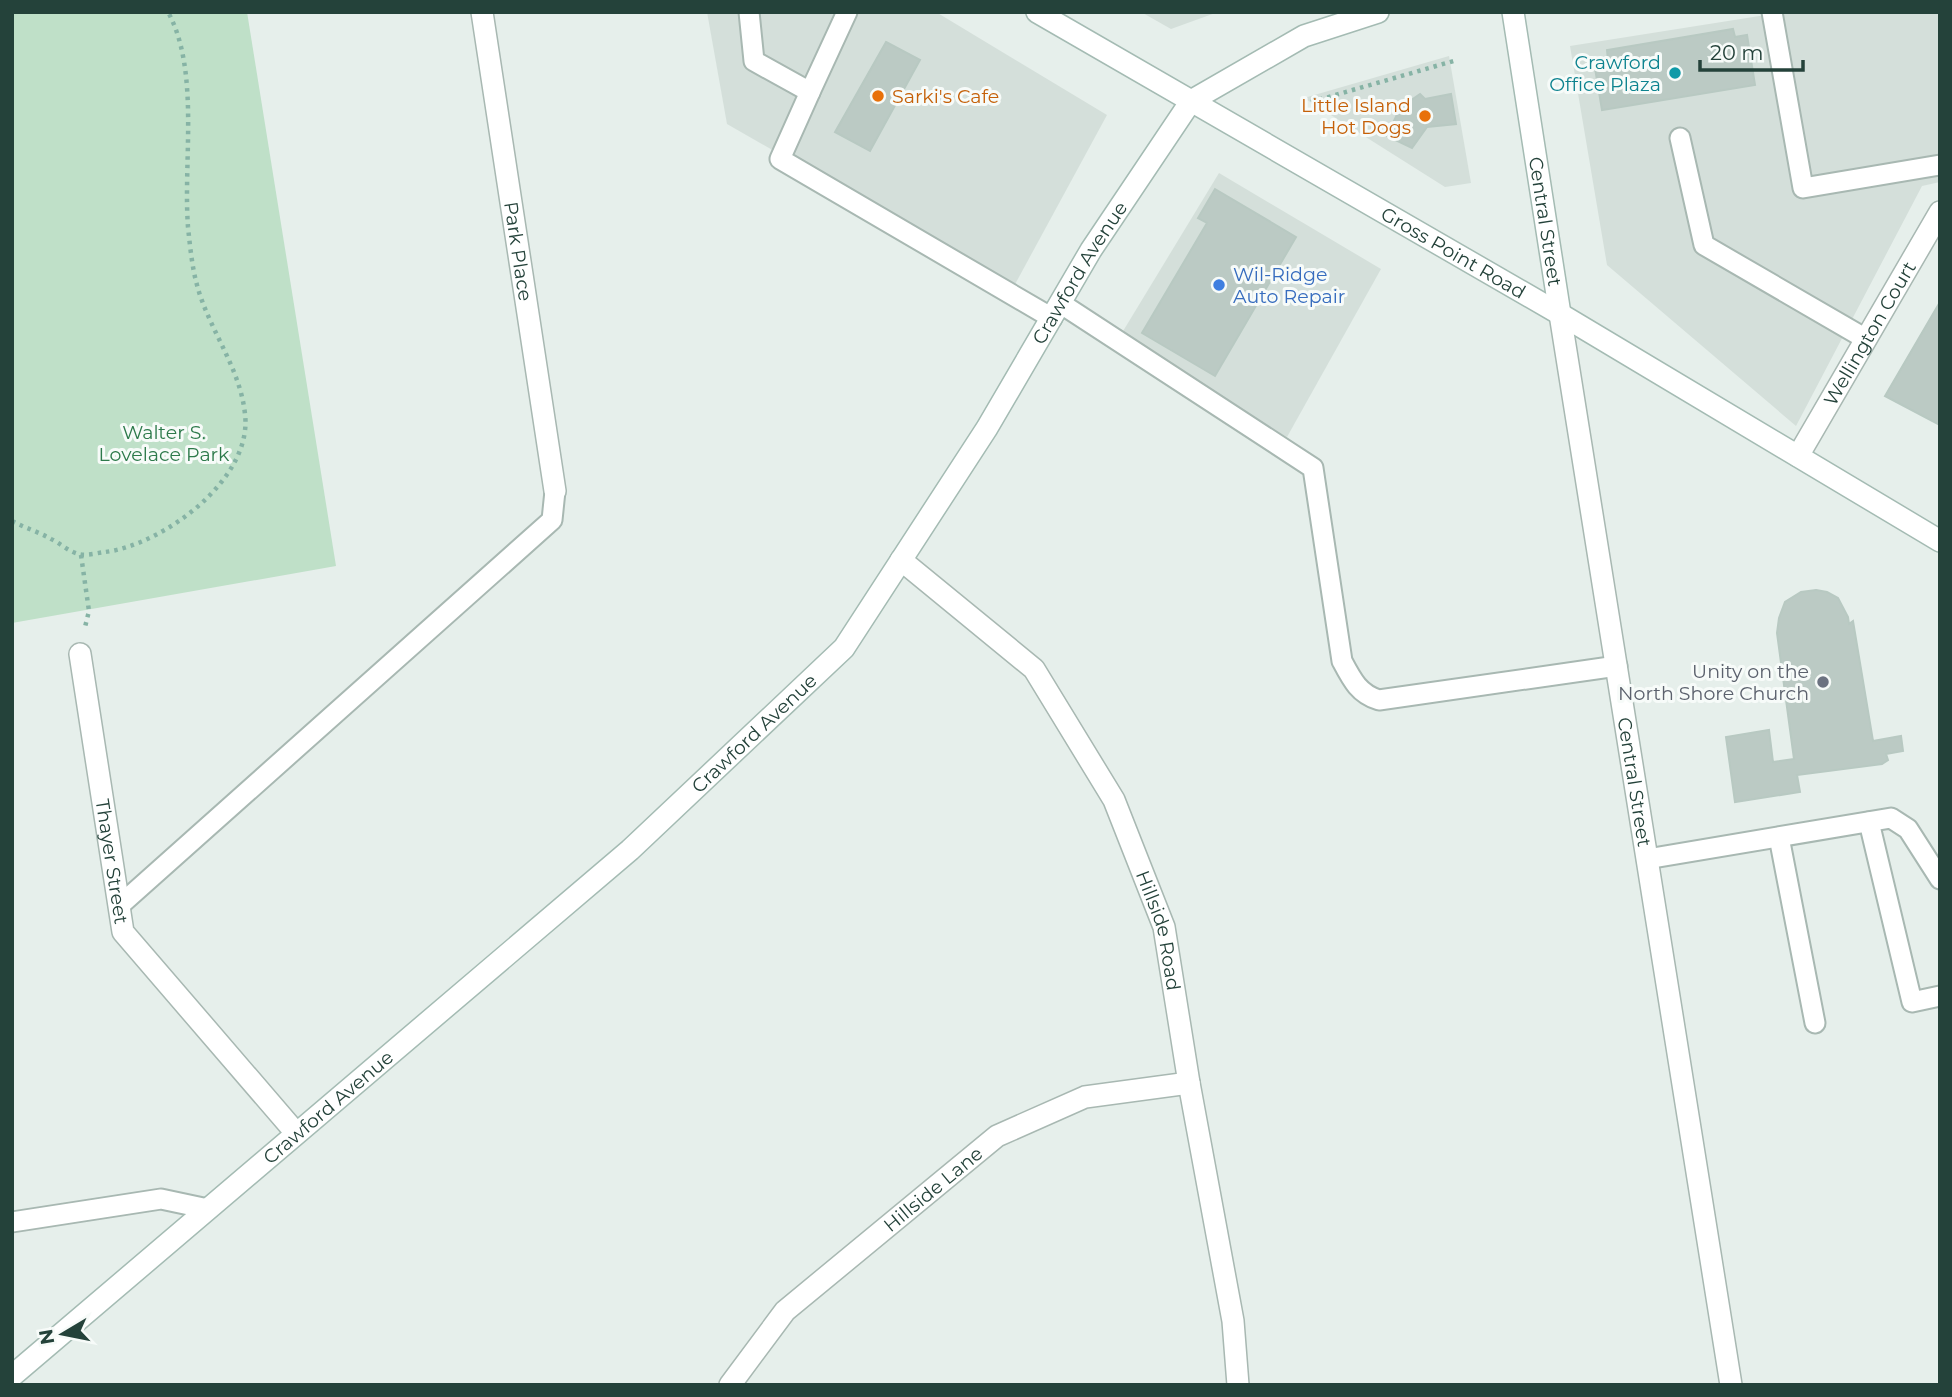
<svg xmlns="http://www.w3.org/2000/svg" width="1952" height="1397" font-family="Montserrat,sans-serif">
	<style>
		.built { fill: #d4dfda }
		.green { fill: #bfe0c8 }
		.building { fill: #bbcac4; stroke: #b8c9c2; stroke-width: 2 }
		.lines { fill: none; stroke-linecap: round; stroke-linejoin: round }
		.lane-casing { stroke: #a8b8b2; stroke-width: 23 }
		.street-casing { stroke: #a8b8b2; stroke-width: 24 }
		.secondary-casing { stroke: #a4bbb3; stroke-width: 24 }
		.path { stroke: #86b3a5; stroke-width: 4.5; stroke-dasharray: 3.5 5; stroke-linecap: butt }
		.lane { stroke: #fff; stroke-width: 19 }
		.street { stroke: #fff; stroke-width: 21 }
		.secondary { stroke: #fff; stroke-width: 21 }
		.culture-dot { fill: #0f9aa8; stroke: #f7fbf9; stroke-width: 2.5 }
		.food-dot { fill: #e8710a; stroke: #f7fbf9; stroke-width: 2.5 }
		.shop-dot { fill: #3f7fe0; stroke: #f7fbf9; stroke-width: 2.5 }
		.worship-dot { fill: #6b7280; stroke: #f7fbf9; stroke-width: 2.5 }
		.labels { text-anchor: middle; stroke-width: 6; stroke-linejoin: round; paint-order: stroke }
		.culture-label { font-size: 19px; fill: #0d838f; stroke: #f7fbf9; text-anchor: end }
		.food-label { font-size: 19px; fill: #c56008; stroke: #f7fbf9; text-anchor: start }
		.street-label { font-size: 19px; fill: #24423a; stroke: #f7fbf9 }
		.shop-label { font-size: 19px; fill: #366cbe; stroke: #f7fbf9; text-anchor: start }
		.park-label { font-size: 19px; fill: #2d7a4b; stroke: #f7fbf9 }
		.worship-label { font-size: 19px; fill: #5b616d; stroke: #f7fbf9; text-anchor: end }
	</style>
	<rect width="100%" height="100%" fill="#e6efeb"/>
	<g class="built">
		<path d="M 707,12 L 936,12 L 1107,115 L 1013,288 L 727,124 Z"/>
		<path d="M 1141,12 L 1218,12 L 1171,29 Z"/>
		<path d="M 1785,12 L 1940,12 L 1940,182 L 1922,186 L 1796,426 L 1607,265 L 1570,46 Z"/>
		<path d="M 1449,56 L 1471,183 L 1445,187 L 1304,98 Z"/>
		<path d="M 1219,173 L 1381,269 L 1287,437 L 1114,346 Z"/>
	</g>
	<path class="green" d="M 12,12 L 247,12 L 336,566 L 12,623 Z"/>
	<g class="building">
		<path d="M 1733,29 L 1735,37 L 1747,35 L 1755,85 L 1602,110 L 1594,62 L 1608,60 L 1607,50 Z"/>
		<path d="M 886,42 L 920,60 L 870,151 L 835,132 Z"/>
		<path d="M 1420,94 L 1425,99 L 1451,94 L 1456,124 L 1427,127 L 1412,148 L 1387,136 L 1400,108 Z"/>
		<path d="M 1215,189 L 1296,237 L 1215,376 L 1142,333 L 1207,223 L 1198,218 Z"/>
		<path d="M 1940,302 L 1940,425 L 1885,396 Z"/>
		<path d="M 1816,590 L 1827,592 L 1838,598 L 1848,617 L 1849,624 L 1853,621 L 1873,741 L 1901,736 L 1903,751 L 1886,754 L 1888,760 L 1882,764 L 1797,775 L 1800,792 L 1735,802 L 1726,737 L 1769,730 L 1773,762 L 1794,759 L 1777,633 L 1779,618 L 1785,602 L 1801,592 Z"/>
	</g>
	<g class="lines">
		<defs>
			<g id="lane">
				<path d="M 749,12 L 754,61 L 810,92 L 847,12"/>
				<path d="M 1772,12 L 1803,188 L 1940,165"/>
				<path d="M 810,92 L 780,159 L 1052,318"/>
				<path d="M 1680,138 L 1704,245 L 1866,339"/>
				<path d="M 1060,303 L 1313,468 L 1342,661 C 1352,680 1359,694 1379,700 L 1617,666"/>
				<path d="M 1869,822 L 1912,1002 L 1940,996"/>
				<path d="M 1779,837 L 1815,1023"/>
				<path d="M 1647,859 L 1891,818 L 1908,829 L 1940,879"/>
				<path d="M 119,906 L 552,520 L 555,491"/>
				<path d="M 12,1222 L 161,1199 L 208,1209"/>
			</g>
			<g id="street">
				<path id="s1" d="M 482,12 L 555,491"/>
				<path id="s2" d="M 1560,314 L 1731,1385"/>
				<path id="s3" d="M 1798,456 L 1940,212"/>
				<path id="s4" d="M 901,560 L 1034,669 L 1114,800 L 1164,927 L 1189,1083 L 1233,1321 L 1238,1385"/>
				<path id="s5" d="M 80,654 L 123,932 L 296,1133"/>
				<path id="s6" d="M 730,1385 L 785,1311 L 997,1136 L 1085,1097 L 1189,1083"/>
			</g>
			<g id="secondary">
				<path id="s7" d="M 1037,12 L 1560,314 L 1940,541"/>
				<path id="s8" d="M 1513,12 L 1560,314"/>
				<path id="s9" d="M 12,1376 L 630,850 L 844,648 L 987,428 L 1091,250 L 1191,101 L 1304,36 L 1378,12"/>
			</g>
		</defs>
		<use href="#lane" class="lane-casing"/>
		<use href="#street" class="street-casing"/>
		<use href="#secondary" class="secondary-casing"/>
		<g class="path">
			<path d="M 1311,102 L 1457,60"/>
			<path d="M 12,521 C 25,528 39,532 51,539 C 60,543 69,552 79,554 C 86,556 97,553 105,552 C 163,545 253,479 245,414 C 240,367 209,330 197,285 C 192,267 190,246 188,227 C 183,160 200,71 168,12"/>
			<path d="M 81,555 L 89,611 L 85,627"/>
		</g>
		<use href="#lane" class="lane"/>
		<use href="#street" class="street"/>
		<use href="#secondary" class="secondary"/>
	</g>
	<circle class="culture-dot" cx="1675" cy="73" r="7"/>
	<g class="food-dot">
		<circle cx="878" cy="96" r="7"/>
		<circle cx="1425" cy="116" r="7"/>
	</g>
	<circle class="shop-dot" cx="1219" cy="285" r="7"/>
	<circle class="worship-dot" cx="1823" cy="682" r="7"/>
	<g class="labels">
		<g class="culture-label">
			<text x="1661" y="69">Crawford<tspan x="1661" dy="22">Office Plaza</tspan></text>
		</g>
		<g class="food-label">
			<text x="892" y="103">Sarki's Cafe</text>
			<text x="1411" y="112" text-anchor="end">Little Island<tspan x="1411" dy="22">Hot Dogs</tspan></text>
		</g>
		<g class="street-label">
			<text dy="7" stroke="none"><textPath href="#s8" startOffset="212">Central Street</textPath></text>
			<text dy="7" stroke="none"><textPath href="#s1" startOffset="242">Park Place</textPath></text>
			<text dy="7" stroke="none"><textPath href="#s7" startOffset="481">Gross Point Road</textPath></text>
			<text dy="7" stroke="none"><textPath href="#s9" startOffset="1549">Crawford Avenue</textPath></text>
			<text dy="7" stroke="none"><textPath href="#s3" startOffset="142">Wellington Court</textPath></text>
			<text dy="7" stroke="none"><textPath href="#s9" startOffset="982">Crawford Avenue</textPath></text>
			<text dy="7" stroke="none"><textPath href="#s2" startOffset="474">Central Street</textPath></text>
			<text dy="7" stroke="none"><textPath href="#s5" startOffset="210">Thayer Street</textPath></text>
			<text dy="7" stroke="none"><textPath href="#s4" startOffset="464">Hillside Road</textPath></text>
			<text dy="7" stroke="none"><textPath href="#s9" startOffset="415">Crawford Avenue</textPath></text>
			<text dy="7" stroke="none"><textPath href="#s6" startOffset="284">Hillside Lane</textPath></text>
		</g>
		<g class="shop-label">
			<text x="1233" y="281">Wil-Ridge<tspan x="1233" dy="22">Auto Repair</tspan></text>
		</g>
		<g class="park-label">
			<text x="164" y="439">Walter S.<tspan x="164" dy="22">Lovelace Park</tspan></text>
		</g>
		<g class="worship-label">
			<text x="1809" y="678">Unity on the<tspan x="1809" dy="22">North Shore Church</tspan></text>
		</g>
	</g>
	<rect width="1952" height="1397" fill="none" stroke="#24423a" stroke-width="28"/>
	<g transform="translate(63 1334) rotate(260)" stroke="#f7fbf9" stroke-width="5" paint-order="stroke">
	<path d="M0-5L12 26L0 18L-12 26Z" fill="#24423a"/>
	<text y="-10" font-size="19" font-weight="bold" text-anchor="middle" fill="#24423a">N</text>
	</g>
	<path d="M1700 60v10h103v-10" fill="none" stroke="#24423a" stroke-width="3.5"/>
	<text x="1710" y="60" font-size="21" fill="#24423a" stroke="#f7fbf9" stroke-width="5" paint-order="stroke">20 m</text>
</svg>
